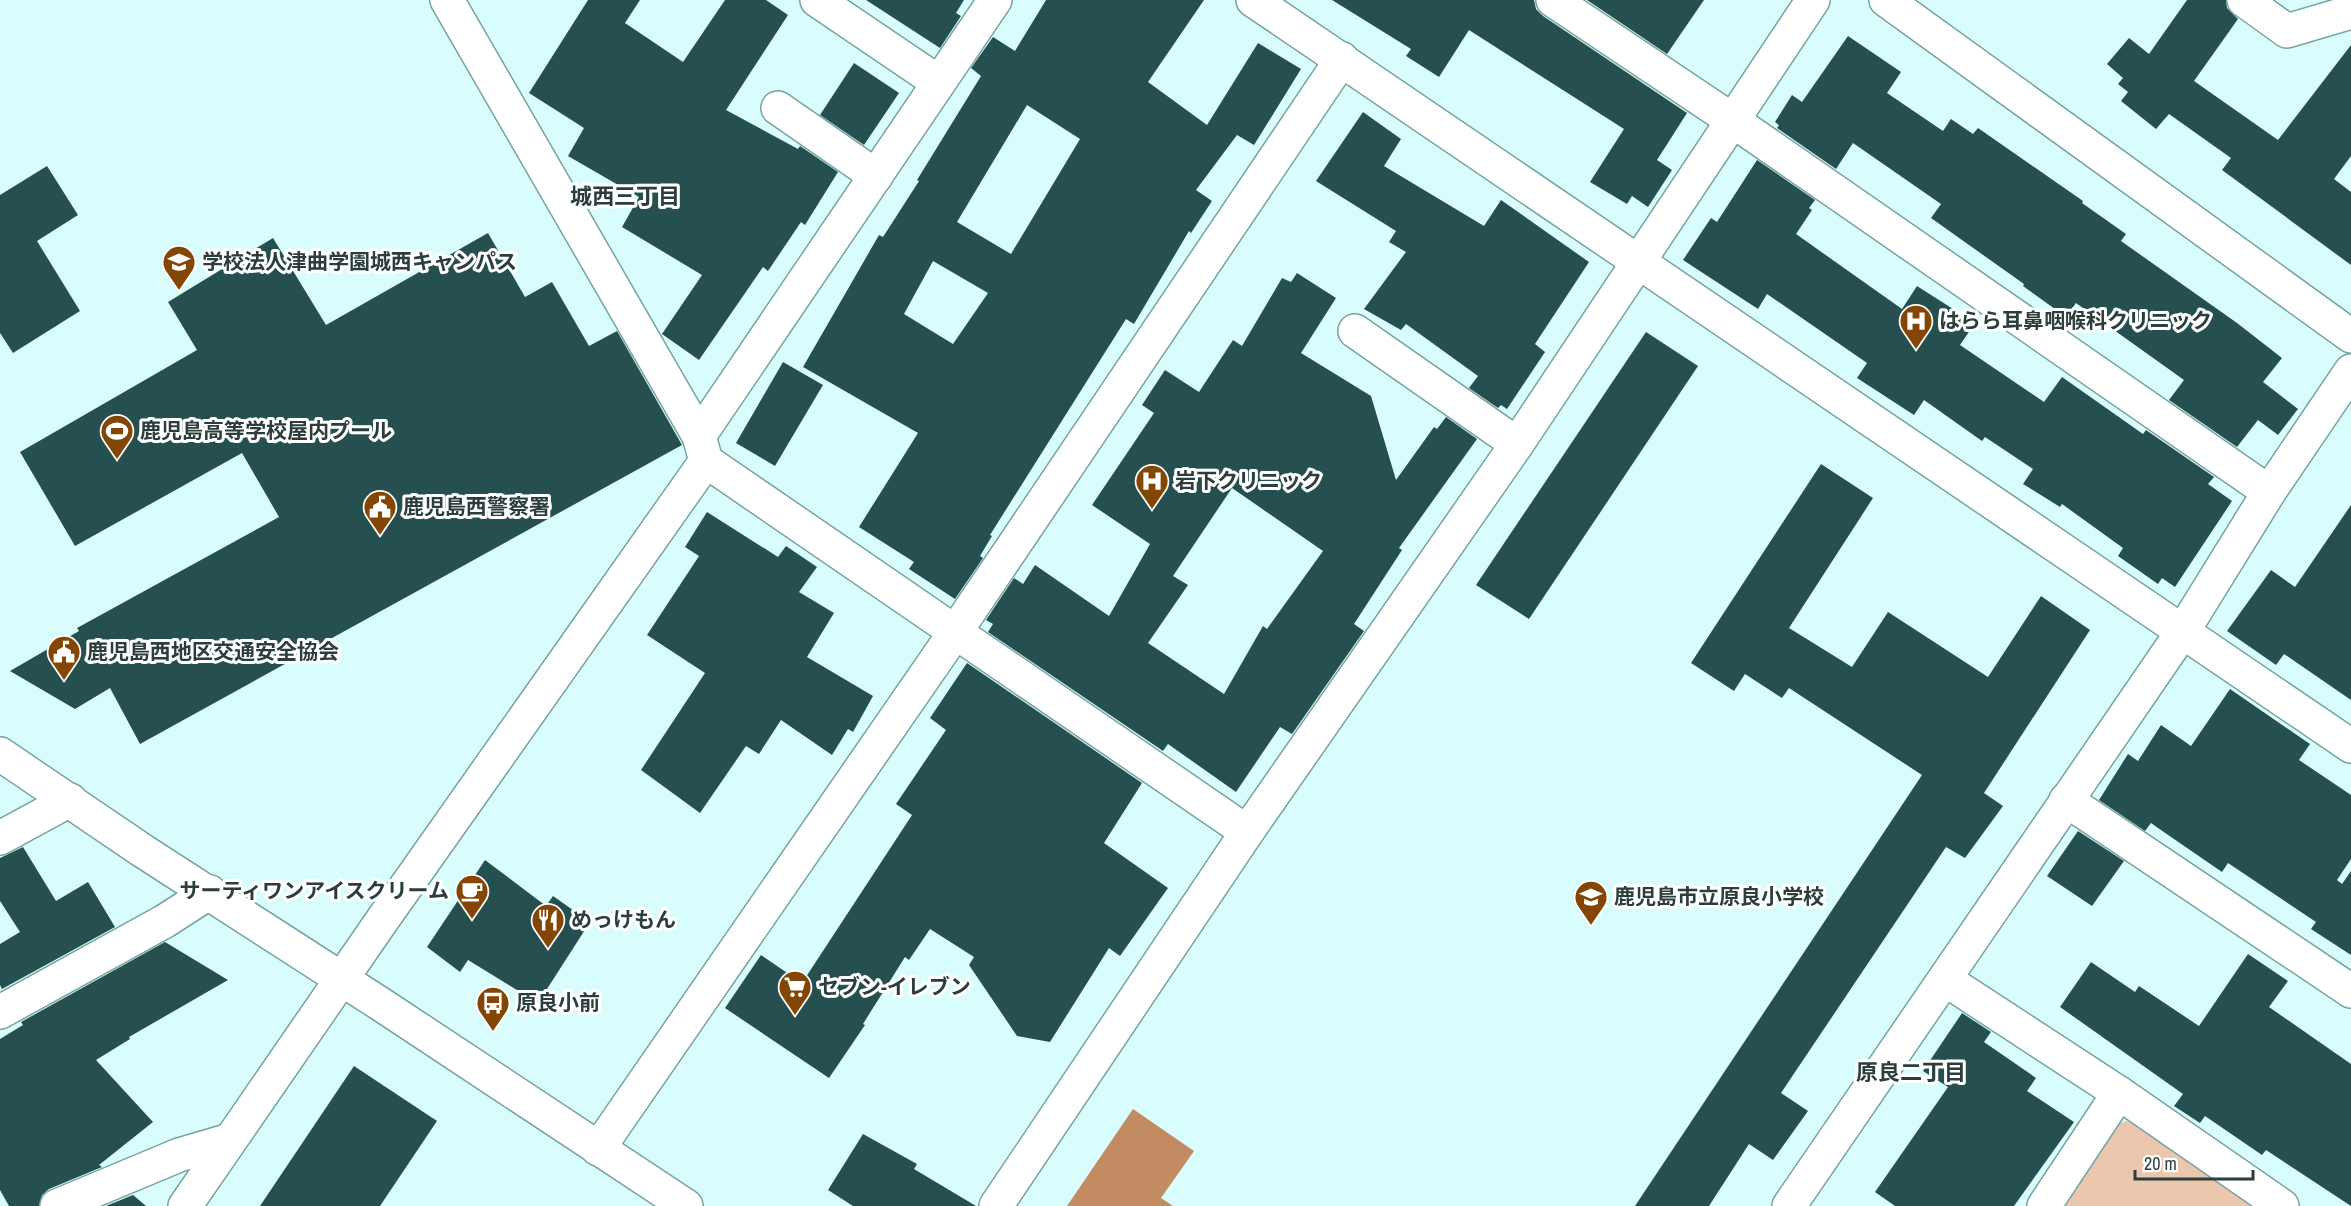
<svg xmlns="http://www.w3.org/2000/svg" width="2351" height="1206" font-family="'Archivo Narrow','Noto Sans JP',sans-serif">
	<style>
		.green { fill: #ebc7ad }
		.water { fill: #c38b61 }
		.building { fill: #265050; fill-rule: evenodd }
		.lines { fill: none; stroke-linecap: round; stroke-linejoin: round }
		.street-casing { stroke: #77a3a2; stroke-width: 36 }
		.secondary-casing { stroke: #77a3a2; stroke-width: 36 }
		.street { stroke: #fff; stroke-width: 33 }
		.secondary { stroke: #fff; stroke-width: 33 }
		.labels { text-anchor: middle; stroke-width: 6; stroke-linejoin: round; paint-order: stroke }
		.poi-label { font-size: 21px; font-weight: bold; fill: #2b3d3d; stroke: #fff; text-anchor: start }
		.neighbourhood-label { font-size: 22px; font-weight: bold; fill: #2b3d3d; stroke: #fff }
	</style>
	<rect width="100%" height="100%" fill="#d9fdfd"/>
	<path class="green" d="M 2132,1119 L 2259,1206 L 2056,1206 L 2108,1128 Z"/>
	<path class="water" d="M 1133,1109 L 1194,1151 L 1161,1198 L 1173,1206 L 1067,1206 Z"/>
	<g class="building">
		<path d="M 588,0 L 640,0 L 625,23 L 683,62 L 725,0 L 766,0 L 788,15 L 726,110 L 798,149 L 800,146 L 838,172 L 805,225 L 801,222 L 768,271 L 763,267 L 699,360 L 662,334 L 702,275 L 622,227 L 639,197 L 568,156 L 584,128 L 529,93 Z"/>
		<path d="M 866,0 L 964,0 L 956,13 L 961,16 L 940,48 Z"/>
		<path d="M 1046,0 L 1204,0 L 1148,82 L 1207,125 L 1258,43 L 1301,69 L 1254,145 L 1237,135 L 1196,190 L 1212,201 L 1191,233 L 1189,231 L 1134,324 L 1126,319 L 990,535 L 992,536 L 980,556 L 983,558 L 955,599 L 909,569 L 914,562 L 859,527 L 918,433 L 803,367 L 879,235 L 883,237 L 919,181 L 917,180 L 981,76 L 971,68 L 993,37 L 1015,51 ZM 1027,105 L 1080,139 L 1011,254 L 957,222 ZM 933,261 L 988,293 L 953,344 L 904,314 Z"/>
		<path d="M 1332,0 L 1534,0 L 1536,9 L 1543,16 L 1687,113 L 1657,160 L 1672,170 L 1648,207 L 1632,196 L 1627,204 L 1590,182 L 1624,129 L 1469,30 L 1439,77 L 1406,56 L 1411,49 Z"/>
		<path d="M 1587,0 L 1704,0 L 1667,54 Z"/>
		<path d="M 2187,0 L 2226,0 L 2227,8 L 2238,19 L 2194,81 L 2278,140 L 2351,45 L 2351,156 L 2334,179 L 2351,192 L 2351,265 L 2222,170 L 2231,158 L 2169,114 L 2156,129 L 2121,101 L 2128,92 L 2118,84 L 2123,78 L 2107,64 L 2129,38 L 2149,54 Z"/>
		<path d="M 1848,36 L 1901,72 L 1887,93 L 1943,131 L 1951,119 L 1973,134 L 1978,128 L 2083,201 L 2082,203 L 2126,234 L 2121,241 L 2237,323 L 2282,358 L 2263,382 L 2298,409 L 2278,435 L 2258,420 L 2237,447 L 2169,400 L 2184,380 L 2076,303 L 2066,317 L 2023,286 L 2024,284 L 1931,218 L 1941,204 L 1853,143 L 1836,169 L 1777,128 L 1779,125 L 1775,122 L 1792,95 L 1802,102 Z"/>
		<path d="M 854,63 L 899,93 L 864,145 L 820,115 Z"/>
		<path d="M 1363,112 L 1401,139 L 1384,166 L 1484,226 L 1501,200 L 1589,262 L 1535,344 L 1545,352 L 1507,409 L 1501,405 L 1498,408 L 1469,388 L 1478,376 L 1406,324 L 1401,330 L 1364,309 L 1406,252 L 1389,242 L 1396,231 L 1316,181 Z"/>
		<path d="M 1757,160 L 1815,200 L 1809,208 L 1812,210 L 1796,234 L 1902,309 L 1917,286 L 1975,323 L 1960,345 L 2044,402 L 2062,377 L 2143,434 L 2146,430 L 2214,477 L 2208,484 L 2232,501 L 2175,587 L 2162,578 L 2158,584 L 2118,556 L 2123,548 L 2062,504 L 2060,507 L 2023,484 L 2033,469 L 1985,437 L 1982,441 L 1924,400 L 1914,415 L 1857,378 L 1867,363 L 1767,294 L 1758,309 L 1683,260 L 1711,218 L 1717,222 Z"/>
		<path d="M 47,166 L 78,215 L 37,241 L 80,311 L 13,353 L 0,333 L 0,195 Z"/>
		<path d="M 488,233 L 525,297 L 552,282 L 589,346 L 617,331 L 682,445 L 140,744 L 110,688 L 75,709 L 10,671 L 79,631 L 77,628 L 279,517 L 242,453 L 75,546 L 20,452 L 197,350 L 168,302 L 273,238 L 326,325 Z"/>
		<path d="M 1297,273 L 1336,298 L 1301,353 L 1371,396 L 1396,480 L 1434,427 L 1437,429 L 1446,417 L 1477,439 L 1399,548 L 1402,550 L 1354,624 L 1364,631 L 1292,734 L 1280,727 L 1236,792 L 1168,744 L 1163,751 L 988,632 L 993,624 L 986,620 L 1014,578 L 1023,584 L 1035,565 L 1109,616 L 1150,544 L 1092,505 L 1154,413 L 1142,405 L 1165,370 L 1199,392 L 1233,340 L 1242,346 L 1282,278 L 1291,282 ZM 1232,488 L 1323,551 L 1267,629 L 1263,626 L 1224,694 L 1148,643 L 1188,585 L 1173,576 Z"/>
		<path d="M 1646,332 L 1698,366 L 1529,619 L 1476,585 Z"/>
		<path d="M 783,362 L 823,385 L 775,466 L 736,443 Z"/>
		<path d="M 1821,464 L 1873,498 L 1789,628 L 1852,667 L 1888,612 L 1988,677 L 2041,596 L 2090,630 L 1984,793 L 2003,806 L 1965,858 L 1946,847 L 1781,1093 L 1808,1111 L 1773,1160 L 1749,1144 L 1709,1206 L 1635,1206 L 1922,775 L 1789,688 L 1782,698 L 1745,674 L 1734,691 L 1691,663 Z"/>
		<path d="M 2351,505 L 2351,700 L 2284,654 L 2276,665 L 2227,631 L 2271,570 L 2295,587 Z"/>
		<path d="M 707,512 L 778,557 L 786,546 L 817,567 L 799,592 L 834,613 L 807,657 L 873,696 L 853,732 L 848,729 L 832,755 L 781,720 L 759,754 L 746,746 L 700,813 L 641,770 L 705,673 L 647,635 L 699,556 L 685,547 Z"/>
		<path d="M 967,663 L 1142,783 L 1104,843 L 1168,888 L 1120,956 L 1109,948 L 1050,1042 L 1017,1036 L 969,965 L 974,957 L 930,929 L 909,960 L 905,957 L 863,1024 L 865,1025 L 829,1078 L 725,1008 L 761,955 L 802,983 L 912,815 L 896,804 L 946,730 L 930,718 Z"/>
		<path d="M 2230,689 L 2310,744 L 2299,760 L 2351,795 L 2351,859 L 2337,880 L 2342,884 L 2351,871 L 2351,955 L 2311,929 L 2316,922 L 2228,863 L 2222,872 L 2158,828 L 2151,823 L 2145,831 L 2099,800 L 2128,754 L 2138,761 L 2161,725 L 2191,746 Z"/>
		<path d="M 2078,831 L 2124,861 L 2092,906 L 2047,876 Z"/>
		<path d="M 23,847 L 56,901 L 88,882 L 115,927 L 2,989 L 0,985 L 0,944 L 20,932 L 0,901 L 0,858 Z"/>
		<path d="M 485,860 L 546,906 L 553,896 L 590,922 L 538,1003 L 468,960 L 460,972 L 427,947 Z"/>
		<path d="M 165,942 L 228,980 L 129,1037 L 130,1039 L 96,1060 L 153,1122 L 99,1165 L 102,1167 L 49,1189 L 42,1195 L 39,1206 L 9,1206 L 0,1190 L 0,1039 L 23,1025 L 21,1022 Z"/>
		<path d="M 2248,954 L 2288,981 L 2269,1007 L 2351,1064 L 2351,1206 L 2266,1150 L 2262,1155 L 2205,1116 L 2200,1123 L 2174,1106 L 2183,1094 L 2060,1007 L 2091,962 L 2135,992 L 2139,986 L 2199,1026 Z"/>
		<path d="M 1962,1013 L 1991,1032 L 1984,1042 L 2036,1078 L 2027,1091 L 2074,1122 L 2014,1206 L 1895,1206 L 1875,1192 L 1948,1087 L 1923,1071 Z"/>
		<path d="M 354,1066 L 437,1121 L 380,1206 L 260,1206 Z"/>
		<path d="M 863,1134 L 917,1164 L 914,1169 L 976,1206 L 853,1206 L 828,1190 Z"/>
		<path d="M 133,1195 L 146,1206 L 106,1206 Z"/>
	</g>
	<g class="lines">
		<defs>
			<g id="street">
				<path d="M 447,0 L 699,436 L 706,461 L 1247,832"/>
				<path d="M 817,0 L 938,82"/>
				<path d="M 1253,0 L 2351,746"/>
				<path d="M 1553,0 L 1732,120 L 2269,492"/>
				<path d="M 2244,0 L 2287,31 L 2351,12"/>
				<path d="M 778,108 L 876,176"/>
				<path d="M 1355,331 L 1517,444"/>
				<path d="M 699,436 L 995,0"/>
				<path d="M 2066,800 L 2351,991"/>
				<path d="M 0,838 L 70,800"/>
				<path d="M 1946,980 L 2119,1093 L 2282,1206"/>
				<path d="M 0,1012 L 165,921 L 210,892"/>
				<path d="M 598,1149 L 956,631 L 1342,59"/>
				<path d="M 57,1206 L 179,1155 L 230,1140"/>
				<path d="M 185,1206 L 383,919 L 706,461"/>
				<path d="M 1789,1206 L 2183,631 L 2269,492 L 2351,371"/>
				<path d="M 2044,1206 L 2119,1093"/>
			</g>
			<g id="secondary">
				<path d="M 1886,0 L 2351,336"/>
				<path d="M 0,754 L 143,851 L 382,1005 L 686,1206"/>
				<path d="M 996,1206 L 1247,832 L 1517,444 L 1813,0"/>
			</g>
		</defs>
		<use href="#street" class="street-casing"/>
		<use href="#secondary" class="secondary-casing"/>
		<use href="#street" class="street"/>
		<use href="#secondary" class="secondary"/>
	</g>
	<defs>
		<symbol id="school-pin" viewBox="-11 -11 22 30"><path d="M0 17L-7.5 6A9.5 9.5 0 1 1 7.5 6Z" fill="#844605" stroke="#fff"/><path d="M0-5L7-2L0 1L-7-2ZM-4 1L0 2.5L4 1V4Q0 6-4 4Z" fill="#fff"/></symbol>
		<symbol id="hospital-pin" viewBox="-11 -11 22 30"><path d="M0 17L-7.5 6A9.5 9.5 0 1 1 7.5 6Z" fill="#844605" stroke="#fff"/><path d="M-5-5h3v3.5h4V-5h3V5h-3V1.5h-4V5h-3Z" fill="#fff"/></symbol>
		<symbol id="stadium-pin" viewBox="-11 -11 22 30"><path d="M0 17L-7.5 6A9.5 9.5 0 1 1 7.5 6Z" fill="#844605" stroke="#fff"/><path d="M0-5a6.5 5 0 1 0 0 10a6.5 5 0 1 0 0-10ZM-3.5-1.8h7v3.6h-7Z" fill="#fff"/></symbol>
		<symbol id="civic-pin" viewBox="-11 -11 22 30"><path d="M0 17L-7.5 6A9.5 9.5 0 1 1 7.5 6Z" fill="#844605" stroke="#fff"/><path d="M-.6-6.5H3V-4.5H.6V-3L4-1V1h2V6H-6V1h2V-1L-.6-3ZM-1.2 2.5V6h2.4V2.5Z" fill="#fff"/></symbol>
		<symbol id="cafe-pin" viewBox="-11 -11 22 30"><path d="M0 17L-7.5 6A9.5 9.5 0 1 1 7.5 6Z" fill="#844605" stroke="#fff"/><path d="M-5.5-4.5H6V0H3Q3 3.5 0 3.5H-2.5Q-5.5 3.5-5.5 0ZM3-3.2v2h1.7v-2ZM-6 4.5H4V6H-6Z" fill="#fff"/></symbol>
		<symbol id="restaurant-pin" viewBox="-11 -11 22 30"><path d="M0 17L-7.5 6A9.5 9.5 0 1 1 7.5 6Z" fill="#844605" stroke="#fff"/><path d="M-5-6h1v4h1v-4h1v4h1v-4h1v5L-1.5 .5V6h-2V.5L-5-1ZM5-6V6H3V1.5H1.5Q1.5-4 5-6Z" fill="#fff"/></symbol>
		<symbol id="supermarket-pin" viewBox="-11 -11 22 30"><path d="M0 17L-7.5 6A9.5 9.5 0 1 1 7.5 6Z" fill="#844605" stroke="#fff"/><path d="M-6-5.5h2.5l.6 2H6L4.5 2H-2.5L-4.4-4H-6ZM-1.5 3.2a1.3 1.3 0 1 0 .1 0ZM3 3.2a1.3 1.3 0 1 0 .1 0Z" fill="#fff"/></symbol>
		<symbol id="bus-pin" viewBox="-11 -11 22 30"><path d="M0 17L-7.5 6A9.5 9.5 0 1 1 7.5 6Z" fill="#844605" stroke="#fff"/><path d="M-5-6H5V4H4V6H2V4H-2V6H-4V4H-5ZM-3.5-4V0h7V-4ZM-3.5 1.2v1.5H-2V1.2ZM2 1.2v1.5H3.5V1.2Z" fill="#fff"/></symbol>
	</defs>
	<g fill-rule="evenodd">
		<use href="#school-pin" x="160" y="243" width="38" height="52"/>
		<use href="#hospital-pin" x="1897" y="302" width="38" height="52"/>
		<use href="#stadium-pin" x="98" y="412" width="38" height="52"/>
		<use href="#hospital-pin" x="1133" y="462" width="38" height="52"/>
		<use href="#civic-pin" x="361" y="488" width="38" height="52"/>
		<use href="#civic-pin" x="45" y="633" width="38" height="52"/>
		<use href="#cafe-pin" x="453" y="872" width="38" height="52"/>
		<use href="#school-pin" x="1572" y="878" width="38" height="52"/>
		<use href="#restaurant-pin" x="529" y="901" width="38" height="52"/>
		<use href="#supermarket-pin" x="776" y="968" width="38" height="52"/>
		<use href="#bus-pin" x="474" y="984" width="38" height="52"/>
	</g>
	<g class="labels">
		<g class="poi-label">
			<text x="202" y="269">学校法人津曲学園城西キャンパス</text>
			<text x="1939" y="328">はらら耳鼻咽喉科クリニック</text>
			<text x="140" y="438">鹿児島高等学校屋内プール</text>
			<text x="1175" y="488">岩下クリニック</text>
			<text x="403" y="514">鹿児島西警察署</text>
			<text x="87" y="659">鹿児島西地区交通安全協会</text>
			<text x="449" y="898" text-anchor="end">サーティワンアイスクリーム</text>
			<text x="1614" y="904">鹿児島市立原良小学校</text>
			<text x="571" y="927">めっけもん</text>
			<text x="818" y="994">セブン-イレブン</text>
			<text x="516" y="1010">原良小前</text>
		</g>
		<g class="neighbourhood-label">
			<text x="625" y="204">城西三丁目</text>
			<text x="1911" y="1080">原良二丁目</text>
		</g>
	</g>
	<path d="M2135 1170v9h118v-9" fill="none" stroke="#2b3d3d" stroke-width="3"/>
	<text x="2144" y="1170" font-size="18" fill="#2b3d3d" stroke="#ffffff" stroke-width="4.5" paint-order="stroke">20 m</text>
</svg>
